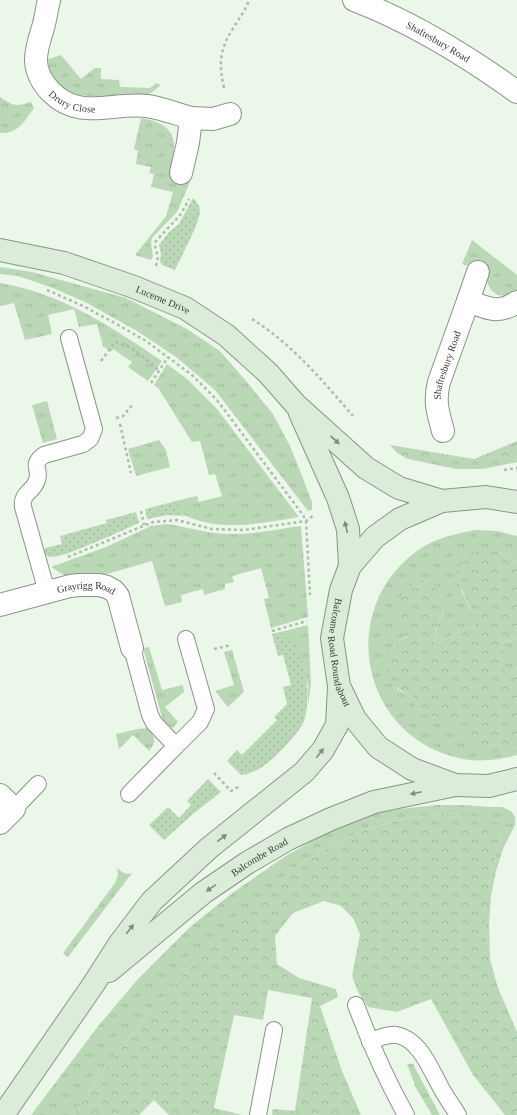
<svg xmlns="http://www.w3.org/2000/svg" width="517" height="1115" font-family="Georgia,serif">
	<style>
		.grass { fill: url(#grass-tufts) }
		.forest { fill: url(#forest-crowns) }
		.garden { fill: url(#garden-dots) }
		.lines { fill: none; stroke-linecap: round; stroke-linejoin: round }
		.lane-casing { stroke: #899587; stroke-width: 18 }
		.street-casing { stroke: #899587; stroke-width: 24 }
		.secondary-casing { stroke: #899587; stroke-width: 24 }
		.path { stroke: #b0bbaf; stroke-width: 2.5; stroke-dasharray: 3 3; stroke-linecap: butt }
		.lane { stroke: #fff; stroke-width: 16 }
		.street { stroke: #fff; stroke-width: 22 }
		.secondary { stroke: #dbecd9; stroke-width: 22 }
		.oneway { fill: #818b7f }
		.labels { text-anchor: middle; stroke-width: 4; stroke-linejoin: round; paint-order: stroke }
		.street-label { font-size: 10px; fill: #373c36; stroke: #ebf8e9 }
	</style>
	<defs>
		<pattern id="grass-tufts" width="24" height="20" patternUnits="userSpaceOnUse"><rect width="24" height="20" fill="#bad8b6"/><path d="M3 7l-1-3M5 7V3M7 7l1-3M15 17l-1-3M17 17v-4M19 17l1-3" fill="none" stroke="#a0ba9d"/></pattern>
		<pattern id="forest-crowns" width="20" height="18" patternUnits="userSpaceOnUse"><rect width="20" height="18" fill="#bad8b6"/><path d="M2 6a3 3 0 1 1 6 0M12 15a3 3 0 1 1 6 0" fill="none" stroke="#a0ba9d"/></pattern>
		<pattern id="garden-dots" width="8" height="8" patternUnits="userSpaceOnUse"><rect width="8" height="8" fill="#bad8b6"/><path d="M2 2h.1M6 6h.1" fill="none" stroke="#a0ba9d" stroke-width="1.8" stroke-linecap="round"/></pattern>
	</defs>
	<rect width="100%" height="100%" fill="#ebf8e9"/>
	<g class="grass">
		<path d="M 61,55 L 81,79 L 95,68 L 101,68 L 101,79 L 119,80 L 120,87 L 150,88 L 156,83 L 161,85 C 157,88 151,94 146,95 C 140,98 126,96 119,96 C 89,97 50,100 48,59 Z"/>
		<path d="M 0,97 C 14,106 15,107 31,102 L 34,108 C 24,122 18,134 0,133 Z"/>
		<path d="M 141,118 C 181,125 176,144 170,177 L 190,182 L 177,212 L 152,238 L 151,244 L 153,256 L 151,260 L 135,255 L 166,216 L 173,192 L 151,187 L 154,174 L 149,173 L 151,167 L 136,164 L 138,151 L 134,149 Z"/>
		<path d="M 472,240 L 517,275 L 517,290 L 508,296 L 498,295 L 491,290 L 487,282 L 489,274 L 462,264 Z"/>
		<path d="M 0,267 L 32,272 L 126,298 L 187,329 L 220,351 L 246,381 L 273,414 L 290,446 L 301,473 L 312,502 L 312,510 L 308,511 L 215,390 L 176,357 L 137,331 L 87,303 L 53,288 L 18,276 L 0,274 Z"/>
		<path d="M 0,283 C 61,293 112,327 162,361 L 148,381 L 128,367 L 132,362 L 113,349 L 111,352 L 103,346 L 97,324 L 79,327 L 74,309 L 48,315 L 52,334 L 25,340 L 14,303 L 0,306 Z"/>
		<path d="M 167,364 L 187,379 L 217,409 L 299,517 C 264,523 225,531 191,518 C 186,516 180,513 180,508 C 180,505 183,502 184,499 L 197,496 L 199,502 L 222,496 L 215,474 L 209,475 L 200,441 L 192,442 L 159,389 L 154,385 Z"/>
		<path d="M 47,401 L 57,439 L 43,443 L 32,405 Z"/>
		<path d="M 159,440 L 166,450 L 170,467 L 136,476 L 128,449 Z"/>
		<path d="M 167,524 C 187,527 206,533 227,534 C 250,535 278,529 301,526 L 308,617 L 271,628 L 264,599 L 269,598 L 261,568 L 232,576 L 234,582 L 225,584 L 225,589 L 204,595 L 203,589 L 181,595 L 182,602 L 165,606 L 152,561 L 107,574 L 80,579 L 64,575 L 51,567 L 106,547 L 151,526 Z"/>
		<path d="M 475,530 L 498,531 L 517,536 L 517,562 L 497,551 L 461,590 L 474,616 L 475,629 L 466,627 L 434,646 L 437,626 L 444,611 L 391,647 L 397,689 L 413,697 L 416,709 L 454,717 L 462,738 L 494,755 L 517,748 L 517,755 C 496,761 473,763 451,756 C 377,735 345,647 387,582 C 398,566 413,551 432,542 C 446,536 460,533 475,530 Z"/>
		<path d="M 308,625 L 311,684 L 308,705 L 308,685 L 302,661 L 283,635 L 272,634 Z"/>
		<path d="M 517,637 L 517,667 L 512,675 L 501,668 L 505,654 L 501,643 L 515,639 Z"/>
		<path d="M 149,647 L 162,690 L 183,685 L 184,692 L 165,707 L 178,722 L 173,728 L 167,725 L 163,721 L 143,648 Z"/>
		<path d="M 232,650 L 244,692 L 228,707 L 215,691 L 234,685 L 224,652 Z"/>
		<path d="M 148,728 C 155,737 157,742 149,751 L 133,735 L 119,749 L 116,734 L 138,729 Z"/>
		<path d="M 438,805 L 465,805 L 489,807 L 502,807 L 511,811 L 515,817 L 515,825 L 503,849 L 496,871 L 491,896 L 489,925 L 490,959 L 485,928 L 486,905 L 490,879 L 502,832 L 497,823 L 462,813 L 431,815 L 399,820 L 366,829 L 331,846 L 297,866 L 190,967 L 167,993 L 116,1053 L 73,1115 L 31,1115 L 99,1025 L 138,979 L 190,927 L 231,894 L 284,857 L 328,832 L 368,815 L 399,809 Z"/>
		<path d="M 117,868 C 122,872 125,875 132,873 L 68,957 L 63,953 L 115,883 L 118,875 Z"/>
		<path d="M 407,1064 L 413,1064 L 440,1115 L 432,1115 L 416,1088 Z"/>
	</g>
	<g class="forest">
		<path d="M 517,441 L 517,462 L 483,469 L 456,469 L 408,459 L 397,453 L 390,445 L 474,459 Z"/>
		<path d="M 477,551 L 497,551 L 517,562 L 517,637 L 515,639 L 501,643 L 505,654 L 502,668 L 512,675 L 517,667 L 517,748 L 494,756 L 475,749 L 462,738 L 454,718 L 444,720 L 425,714 L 416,709 L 413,697 C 392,686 388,682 383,658 L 391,647 L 408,636 C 389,611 396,598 418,580 L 433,583 L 442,596 L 444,610 L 437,626 L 434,646 L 466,627 L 475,629 L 474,616 L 455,575 L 461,564 Z"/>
		<path d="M 462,813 L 497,822 L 502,832 L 490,879 L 485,928 L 490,959 L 498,988 L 517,1032 L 517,1115 L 505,1115 L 473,1075 L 431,999 L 397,1012 L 368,1007 L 358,992 L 352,976 L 360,934 L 353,918 L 341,906 L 324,901 L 293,913 L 275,936 L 277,964 L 299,978 L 336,989 L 338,997 L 320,1006 L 342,1071 L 361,1115 L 272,1115 L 273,1109 L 295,1111 L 312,998 L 268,990 L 263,1020 L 234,1015 L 214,1108 L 242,1115 L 169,1115 L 154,1100 L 139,1115 L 73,1115 L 116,1053 L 167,993 L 190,967 L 266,893 L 297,866 L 331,846 L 366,829 L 399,820 L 431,815 Z"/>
	</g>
	<g class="garden">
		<path d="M 193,198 C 197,202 200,206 200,212 C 199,224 181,257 175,270 L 162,265 L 160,261 L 161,254 L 159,245 L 169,232 L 179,224 Z"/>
		<path d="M 184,499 C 180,507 179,510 186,516 L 168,515 L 147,519 L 145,509 Z"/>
		<path d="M 136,512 L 139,523 C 119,532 99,541 79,549 C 69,553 59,557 49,557 L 45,554 L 45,548 L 62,544 L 60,536 L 107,523 L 106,520 Z"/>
		<path d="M 272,634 C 276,634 281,634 284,636 C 307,649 312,698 304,721 C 300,732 276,757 266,764 C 259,770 250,774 241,775 L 227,761 L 237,750 L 242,755 L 277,720 L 274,717 L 287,704 L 283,687 L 291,685 L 283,655 L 278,656 Z"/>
		<path d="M 208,779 L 221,792 L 193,814 L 164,840 L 149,825 L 168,807 L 179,818 L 191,805 L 187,801 Z"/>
	</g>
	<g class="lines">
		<defs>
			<g id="lane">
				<path d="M 47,592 L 23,507 C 21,492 33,493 37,480 C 41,469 30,465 44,455 L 83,444 L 90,439 L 94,429 L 69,338"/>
				<path d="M 176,746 L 200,722 L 206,709 L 186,639"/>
				<path d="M 129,794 L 176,746 L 154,723 L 150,715 L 132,648"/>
				<path d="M 14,809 L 38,784"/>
				<path d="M 356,1005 C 370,1043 386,1079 406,1115"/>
				<path d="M 370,1042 C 378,1038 387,1034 397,1035 C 419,1039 430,1068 440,1086 C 445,1096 452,1105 458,1115"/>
				<path d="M 258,1115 L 274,1030"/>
			</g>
			<g id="street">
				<path id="s1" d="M 49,0 C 47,8 46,16 44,24 C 41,36 36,47 36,60 C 36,72 43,84 51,92 C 80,121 112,102 147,106 C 161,108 177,114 191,118"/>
				<path id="s2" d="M 354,0 C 412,22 467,56 517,92"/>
				<path d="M 181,173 L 188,143 L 191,118 L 213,119 L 230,114"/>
				<path d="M 468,301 L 478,272"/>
				<path id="s3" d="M 443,431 C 438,413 434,401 439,382 L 468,301 C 488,308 497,315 517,302"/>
				<path id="s4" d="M 0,605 L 70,586 L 79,585 L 99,585 L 107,587 L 114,591 L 118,596 L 132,648"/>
				<path d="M 0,795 L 14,809 L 0,823"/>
			</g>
			<g id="secondary">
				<path id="s5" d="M 0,250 L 64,263 L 134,287 L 185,308 L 226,335 L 268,373 L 296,405 L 366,468 L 399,488 L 442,501"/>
				<path d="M 300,413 L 338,498 L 348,529 L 350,566"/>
				<path id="s6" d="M 517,502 L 486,497 L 442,501 L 400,519 L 375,537 L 350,566 L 341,590 L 332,638 L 339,686 L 355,719 L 378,747 L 412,769 L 455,785 L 489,786 L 517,779"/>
				<path id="s7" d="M 109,971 L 203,893 L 247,863 L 288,839 L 331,819 L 374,802 L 455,785"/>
				<path d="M 3,1115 L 93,985 L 120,943 L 152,901 L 209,848 L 304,772 L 323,750 L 337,725 L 339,686"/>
			</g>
		</defs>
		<use href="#lane" class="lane-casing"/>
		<use href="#street" class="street-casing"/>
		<use href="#secondary" class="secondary-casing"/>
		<g class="path">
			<path d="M 224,88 C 219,65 219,51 232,30 C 238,20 245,12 249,0"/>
			<path d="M 156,266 L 158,257 L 155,246 L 156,241 L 181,214 L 189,199"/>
			<path d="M 47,290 L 83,306 L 113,322 L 146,341 L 192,375 L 217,400 L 303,515 L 306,521 L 310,595"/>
			<path d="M 252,319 C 292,344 322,380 353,416"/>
			<path d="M 101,361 L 115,342 C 131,345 147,359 159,371"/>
			<path d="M 151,383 L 168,357"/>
			<path d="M 116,418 L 123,416 L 133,404"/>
			<path d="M 120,424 L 131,473"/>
			<path d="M 504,470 L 517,468"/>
			<path d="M 141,511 L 144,525"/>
			<path d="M 68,557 L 153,522 L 177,520 L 212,529 L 244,530 L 306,521 L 314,515"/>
			<path d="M 272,631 L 307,621"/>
			<path d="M 214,649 L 231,645"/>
			<path d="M 214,773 L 231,791 L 240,786"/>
		</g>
		<use href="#lane" class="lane"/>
		<use href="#street" class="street"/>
		<use href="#secondary" class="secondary"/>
	</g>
	<defs><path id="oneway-solid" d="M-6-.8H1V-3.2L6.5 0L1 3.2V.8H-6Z"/></defs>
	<g class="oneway">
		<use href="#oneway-solid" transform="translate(335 440) rotate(43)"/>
		<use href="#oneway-solid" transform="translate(346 527) rotate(-103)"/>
		<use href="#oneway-solid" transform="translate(320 753) rotate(-52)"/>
		<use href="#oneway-solid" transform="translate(416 793) rotate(168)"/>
		<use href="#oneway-solid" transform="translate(222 838) rotate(-38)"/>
		<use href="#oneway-solid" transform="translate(211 888) rotate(145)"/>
		<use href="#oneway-solid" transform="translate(130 929) rotate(-52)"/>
	</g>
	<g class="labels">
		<g class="street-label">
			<text dy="4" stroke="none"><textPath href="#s2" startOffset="94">Shaftesbury Road</textPath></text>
			<text dy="4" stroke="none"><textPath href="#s1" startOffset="122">Drury Close</textPath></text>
			<text dy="4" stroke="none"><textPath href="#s5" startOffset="171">Lucerne Drive</textPath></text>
			<text dy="4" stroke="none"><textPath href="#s3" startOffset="68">Shaftesbury Road</textPath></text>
			<text dy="4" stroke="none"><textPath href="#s4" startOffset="89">Grayrigg Road</textPath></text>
			<text dy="4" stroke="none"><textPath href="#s6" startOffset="280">Balcome Road Roundabout</textPath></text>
			<text dy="4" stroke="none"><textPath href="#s7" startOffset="189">Balcombe Road</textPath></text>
		</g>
	</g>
</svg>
